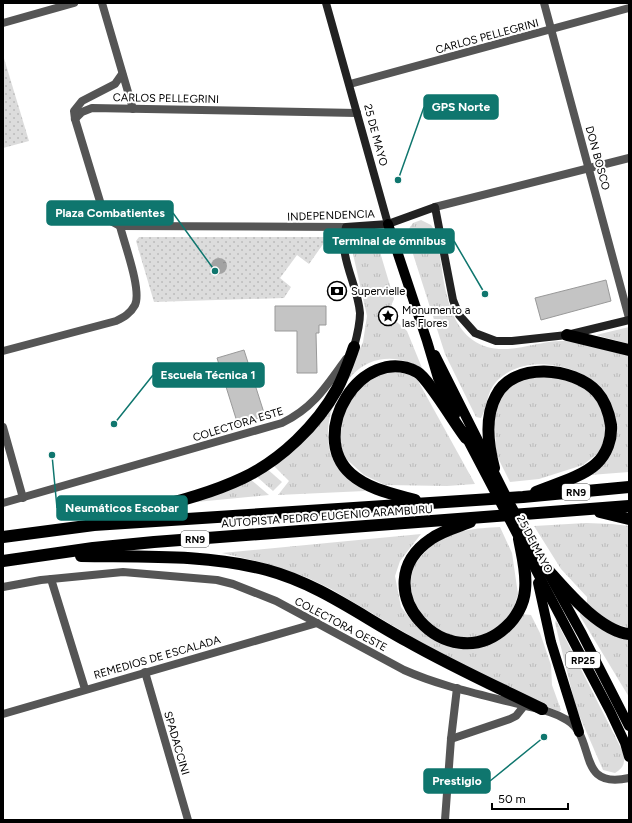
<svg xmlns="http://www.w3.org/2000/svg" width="632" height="823" font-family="Figtree,sans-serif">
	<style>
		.grass { fill: url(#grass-tufts) }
		.park { fill: url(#park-dots) }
		.water { fill: url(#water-ripples) }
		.building { fill: #c4c4c4; stroke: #999 }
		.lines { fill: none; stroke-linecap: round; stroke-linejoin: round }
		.minor { stroke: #555; stroke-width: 8 }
		.tertiary { stroke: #555; stroke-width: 8 }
		.secondary { stroke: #222; stroke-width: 8 }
		.primary { stroke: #000; stroke-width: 10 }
		.motorway { stroke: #000; stroke-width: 12 }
		.labels { text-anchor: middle; stroke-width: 4; stroke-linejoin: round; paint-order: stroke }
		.shield { fill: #fff; stroke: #4c4c4c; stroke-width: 1 }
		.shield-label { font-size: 10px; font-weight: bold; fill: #000 }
		.street-label { font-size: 11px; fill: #000; stroke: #fff }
		.poi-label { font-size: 11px; fill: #000; stroke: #fff; text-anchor: start }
		.leader { fill: none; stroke: #0f766e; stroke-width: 1.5 }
		.callout-dot { fill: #0f766e; stroke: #fff; stroke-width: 1.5 }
		.callout { fill: #0f766e; stroke: #0f766e; stroke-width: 1.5 }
		.callout-label { font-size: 12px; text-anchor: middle; font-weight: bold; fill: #fff }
	</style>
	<defs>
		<pattern id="grass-tufts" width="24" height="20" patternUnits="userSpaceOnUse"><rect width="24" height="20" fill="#dcdcdc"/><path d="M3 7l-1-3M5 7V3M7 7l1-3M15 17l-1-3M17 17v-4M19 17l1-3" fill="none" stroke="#bbb"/></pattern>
		<pattern id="park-dots" width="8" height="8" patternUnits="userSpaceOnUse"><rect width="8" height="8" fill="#dcdcdc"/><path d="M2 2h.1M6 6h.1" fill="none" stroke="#bbb" stroke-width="1.8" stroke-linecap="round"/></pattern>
		<pattern id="water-ripples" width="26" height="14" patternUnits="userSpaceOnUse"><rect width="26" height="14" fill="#a3a3a3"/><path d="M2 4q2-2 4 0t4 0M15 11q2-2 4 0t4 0" fill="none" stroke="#8b8b8b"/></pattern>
	</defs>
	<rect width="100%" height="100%" fill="#fff"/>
	<g class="grass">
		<path d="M 421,220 L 431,225 L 437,234 C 444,277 444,351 506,349 C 526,348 546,340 566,341 C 587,343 609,350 629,355 L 629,472 L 590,475 L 609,450 L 600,387 C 576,363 522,353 496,382 C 486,393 488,406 481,418 L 476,417 L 445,354 L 413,254 L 408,237 L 408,230 L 413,223 Z"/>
		<path d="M 365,234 L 371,237 L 377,242 L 394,299 L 390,308 L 389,315 L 407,331 L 422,368 C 406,359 387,355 369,363 C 335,378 313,440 340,470 C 347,478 356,483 365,488 L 365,491 L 278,495 L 289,481 L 272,464 L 349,372 L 363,342 L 367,316 L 353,254 L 353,243 L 356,238 Z"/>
		<path d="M 629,327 L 629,344 L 596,335 Z"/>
		<path d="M 391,370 L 413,376 L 417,379 L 475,484 L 447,486 L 385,485 L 364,475 L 344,457 L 339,436 L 342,414 L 363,382 Z"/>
		<path d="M 530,376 L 558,377 L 583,385 L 603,407 L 607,430 L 603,443 L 598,453 L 583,465 L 539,479 L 510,482 L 496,454 L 495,426 L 493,423 L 493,415 L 504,389 Z"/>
		<path d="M 266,468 L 282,482 L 273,491 L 256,476 Z"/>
		<path d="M 250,479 L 269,495 L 196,502 Z"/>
		<path d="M 586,523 L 612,524 L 629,526 L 629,628 L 610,622 L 587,605 L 587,597 L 561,569 L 534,526 Z"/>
		<path d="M 500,527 L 512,553 L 518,594 L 513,611 L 508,619 L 491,633 L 465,640 L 436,631 L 411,604 L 409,571 C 416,563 423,553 432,545 C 449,530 478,528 500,527 Z"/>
		<path d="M 421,534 L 400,561 L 395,576 L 401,607 L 415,625 L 427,634 L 461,648 L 477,648 L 490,643 L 521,614 L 531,615 L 540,633 L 551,665 L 552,685 L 561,710 L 559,712 L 441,654 L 331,589 L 306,577 L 260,562 L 222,553 Z"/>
		<path d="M 580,612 L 629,637 L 629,697 L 580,616 Z"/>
		<path d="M 556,620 L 624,754 C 625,764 623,768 615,773 L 603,770 L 576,708 L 555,623 Z"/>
	</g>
	<g class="park">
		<path d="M 3,55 L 29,141 L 3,148 Z"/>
		<path d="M 139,237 L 324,237 L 326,240 L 309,264 L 297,255 L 280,278 L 291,287 L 284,298 L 154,302 L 136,241 Z"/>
	</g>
	<circle class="water" cx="219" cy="266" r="8"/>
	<g class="building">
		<path d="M 606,280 L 611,301 L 541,320 L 535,298 Z"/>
		<path d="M 275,306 L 326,306 L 326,325 L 319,325 L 319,333 L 316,333 L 317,373 L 297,373 L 297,331 L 275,331 Z"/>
		<path d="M 244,350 L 265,416 L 238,425 L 217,358 Z"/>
	</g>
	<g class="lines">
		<g class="minor">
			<path d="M 102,3 L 133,109"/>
			<path d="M 544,3 L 629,318"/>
			<path d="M 3,23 L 74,3"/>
			<path d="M 350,84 L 629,8"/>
			<path d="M 75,119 L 82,112 L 92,108 L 357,113"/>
			<path d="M 435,207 L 629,158"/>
			<path d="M 120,226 L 346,227"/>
			<path d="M 3,351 L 116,321 C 124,317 130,314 135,305 C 142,290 124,243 120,226 L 107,219 L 102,208 L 75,119 L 74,111 L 82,101 L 115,84 L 122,74"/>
			<path d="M 3,427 L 23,498"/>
			<path d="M 51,579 L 85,689"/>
			<path d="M 145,672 L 188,820"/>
			<path d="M 3,714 L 317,623"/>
			<path d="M 451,739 L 510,719 L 516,716 L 524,706"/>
			<path d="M 445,820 L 451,739 L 457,688"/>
		</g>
		<g class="tertiary">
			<path d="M 3,503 L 282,423 C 313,408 326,387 346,359"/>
			<path d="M 3,587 L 41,580 L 123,572 L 217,580 L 233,584 L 276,601 L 404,670 C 440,686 479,694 518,704 C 535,709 551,710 567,720 C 597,738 575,790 629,778"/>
		</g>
		<g class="secondary">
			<path d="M 326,3 L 388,224"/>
			<path d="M 354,347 C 357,336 360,325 360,313 C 358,285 337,255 346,227 L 388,224 L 435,207 L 453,300 L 459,315 L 475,333 L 496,341 L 512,341 L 567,335 L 629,320"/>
		</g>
		<g class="primary">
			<path d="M 388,224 L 427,341 L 438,378 L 455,415"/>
			<path d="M 435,355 L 510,504 L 582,634 L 629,726"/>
			<path d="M 463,431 L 610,711 L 625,743 L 629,757"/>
			<path d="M 538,583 L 551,642 L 579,732"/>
		</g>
		<g class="motorway">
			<path d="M 567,335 L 629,350"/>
			<path d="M 494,468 C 488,445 484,418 496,396 C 513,361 574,367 597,392 C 606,402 609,413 611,425 C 612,439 607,454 596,464 C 582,477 553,485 536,492"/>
			<path d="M 415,500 C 393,494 368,489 351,474 C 306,434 362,343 417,372 C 428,378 455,424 466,438"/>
			<path d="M 600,512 L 629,519"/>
			<path d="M 116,518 C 158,506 203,497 243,478 C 281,460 317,425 337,389 C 344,376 349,361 354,347"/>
			<path d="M 470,522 C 457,527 442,531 431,539 C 360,587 448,681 506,627 C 516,618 524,604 525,590 C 527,573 522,555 519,539"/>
			<path d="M 3,537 L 94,525 L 523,497 L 629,487"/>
			<path d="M 81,556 C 144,557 206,554 267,570 C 319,584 361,616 407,641 C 451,666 497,687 542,709"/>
			<path d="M 3,561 L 93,548 L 154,542 L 629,506"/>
			<path d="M 546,568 C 565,589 599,631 629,634"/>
		</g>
	</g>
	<defs>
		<symbol id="bank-ring" viewBox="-11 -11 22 22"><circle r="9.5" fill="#fff" stroke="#000" stroke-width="1.5"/><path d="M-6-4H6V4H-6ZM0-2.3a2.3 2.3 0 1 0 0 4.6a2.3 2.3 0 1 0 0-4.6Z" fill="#000"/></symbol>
		<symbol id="sight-ring" viewBox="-11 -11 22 22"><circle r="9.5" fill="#fff" stroke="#000" stroke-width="1.5"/><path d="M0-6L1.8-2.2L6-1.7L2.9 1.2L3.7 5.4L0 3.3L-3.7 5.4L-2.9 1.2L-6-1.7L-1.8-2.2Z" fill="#000"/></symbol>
	</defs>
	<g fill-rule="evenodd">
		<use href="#bank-ring" x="326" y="280" width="22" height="22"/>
		<use href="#sight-ring" x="377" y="305" width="22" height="22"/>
	</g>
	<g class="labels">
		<g class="shield">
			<rect x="562" y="484" width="28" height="16" rx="3"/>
			<rect x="181" y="531" width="28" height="16" rx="3"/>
			<rect x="566" y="652" width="34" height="16" rx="3"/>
		</g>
		<g class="shield-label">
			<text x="576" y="496">RN9</text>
			<text x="195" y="543">RN9</text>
			<text x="583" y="664">RP25</text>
		</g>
		<g class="street-label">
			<text transform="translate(487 36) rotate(-15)" y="4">CARLOS PELLEGRINI</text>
			<text transform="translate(166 98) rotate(1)" y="4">CARLOS PELLEGRINI</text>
			<text transform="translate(376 135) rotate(75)" y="4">25 DE MAYO</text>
			<text transform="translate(598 158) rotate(75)" y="4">DON BOSCO</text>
			<text transform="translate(331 215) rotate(-2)" y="4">INDEPENDENCIA</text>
			<text transform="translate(238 424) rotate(-17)" y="4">COLECTORA ESTE</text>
			<text transform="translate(327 516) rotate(-4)" y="4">AUTOPISTA PEDRO EUGENIO ARAMBURU</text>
			<text transform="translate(535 544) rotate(62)" y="4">25 DE MAYO</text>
			<text transform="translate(341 624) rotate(28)" y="4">COLECTORA OESTE</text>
			<text transform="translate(157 657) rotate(-16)" y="4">REMEDIOS DE ESCALADA</text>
			<text transform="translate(177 743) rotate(74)" y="4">SPADACCINI</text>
		</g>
		<g class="poi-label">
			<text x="351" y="295">Supervielle</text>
			<text x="402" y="314">Monumento a<tspan x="402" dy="13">las Flores</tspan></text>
		</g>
	</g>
	<path class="leader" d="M398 180L424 107M215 271L173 213M485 294L454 241M114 424L153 375M52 455L57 508M544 737L490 781"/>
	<g class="callout-dot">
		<circle cx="398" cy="180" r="4"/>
		<circle cx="215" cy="271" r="4"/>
		<circle cx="485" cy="294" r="4"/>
		<circle cx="114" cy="424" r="4"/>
		<circle cx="52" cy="455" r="4"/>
		<circle cx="544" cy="737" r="4"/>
	</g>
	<g class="callout">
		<rect x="424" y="95" width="74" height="24" rx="4"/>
		<rect x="47" y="201" width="126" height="24" rx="4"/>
		<rect x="324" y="229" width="130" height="24" rx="4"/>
		<rect x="153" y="363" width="111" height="24" rx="4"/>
		<rect x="57" y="496" width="130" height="24" rx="4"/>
		<rect x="424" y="769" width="66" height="24" rx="4"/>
	</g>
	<g class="callout-label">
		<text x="461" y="111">GPS Norte</text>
		<text x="110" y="217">Plaza Combatientes</text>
		<text x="389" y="245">Terminal de ómnibus</text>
		<text x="208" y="379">Escuela Técnica 1</text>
		<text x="122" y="512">Neumáticos Escobar</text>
		<text x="457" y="785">Prestigio</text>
	</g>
	<rect width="632" height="823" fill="none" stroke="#000000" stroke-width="8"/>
	<path d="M492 803v6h76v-6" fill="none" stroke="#000000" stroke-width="2"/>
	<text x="498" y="803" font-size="12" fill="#000000" stroke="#ffffff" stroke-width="3" paint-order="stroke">50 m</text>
</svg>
